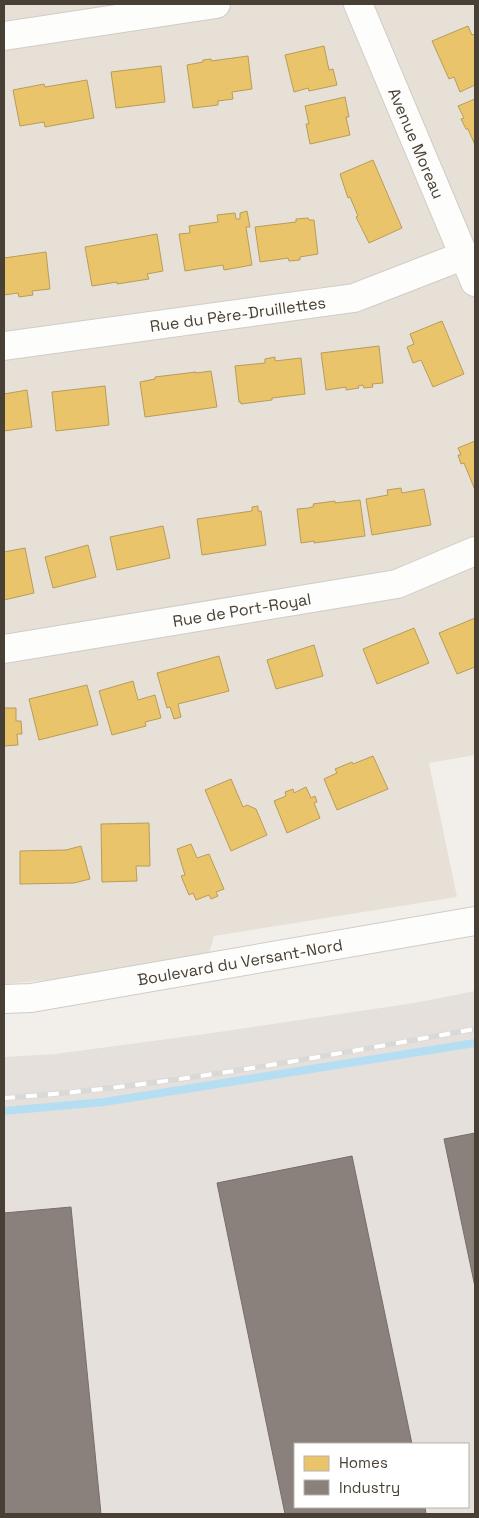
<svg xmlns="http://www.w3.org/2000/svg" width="479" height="1518" font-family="'Space Grotesk',sans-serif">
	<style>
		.residential { fill: #e6e0d6 }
		.industrial { fill: #e5e0db; fill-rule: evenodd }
		.homes { fill: #e9c46a; stroke: #b99c5a }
		.industry { fill: #8a817c; stroke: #766e66 }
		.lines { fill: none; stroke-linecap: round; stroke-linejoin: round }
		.stream { stroke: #b6def3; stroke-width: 8 }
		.minor-casing { stroke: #d0ccc7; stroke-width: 30 }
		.tertiary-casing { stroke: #d0ccc7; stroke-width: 30 }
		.minor { stroke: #fdfdfc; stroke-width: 28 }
		.tertiary { stroke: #fdfdfc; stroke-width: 28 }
		.rail-casing { stroke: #d9d9d8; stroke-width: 5.5 }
		.rail { stroke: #fff; stroke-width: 4; stroke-dasharray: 11; stroke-linecap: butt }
		.labels { text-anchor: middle; stroke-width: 5; stroke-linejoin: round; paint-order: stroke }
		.street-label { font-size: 16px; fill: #484034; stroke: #fff }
	</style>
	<rect width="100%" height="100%" fill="#f2efea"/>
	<path class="residential" d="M 4,4 L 475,4 L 475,755 L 429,763 L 457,897 L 214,936 L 206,965 L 4,984 Z"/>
	<path class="industrial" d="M 475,991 L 475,1514 L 4,1514 L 4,1057 L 55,1054 L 205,1034 L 414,1003 ZM 295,1444 L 468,1444 L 468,1507 L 295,1507 Z"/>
	<g class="homes">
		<path d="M 468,26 L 472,35 L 475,34 L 475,85 L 460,92 L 454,77 L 449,79 L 432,41 Z"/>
		<path d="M 324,46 L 329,70 L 333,69 L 337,85 L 309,91 L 308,88 L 294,92 L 285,55 Z"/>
		<path d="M 248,56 L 252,89 L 232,92 L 233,99 L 218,101 L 218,105 L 193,108 L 187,65 L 203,62 L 203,60 L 211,59 L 211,61 Z"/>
		<path d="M 161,66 L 165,102 L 116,108 L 111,72 Z"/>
		<path d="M 87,80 L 94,118 L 45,127 L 44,122 L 20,126 L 13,90 L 44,84 L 45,87 Z"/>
		<path d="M 345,97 L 349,117 L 346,117 L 350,135 L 310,144 L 306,124 L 309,124 L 305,106 Z"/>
		<path d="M 475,99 L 475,145 L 468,129 L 466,129 L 461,119 L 464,118 L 458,106 Z"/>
		<path d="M 373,160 L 402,228 L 369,243 L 356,217 L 358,216 L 350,197 L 348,198 L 340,174 Z"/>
		<path d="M 247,211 L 250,227 L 246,227 L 252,265 L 224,270 L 223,265 L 185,271 L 179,234 L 190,233 L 189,226 L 218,222 L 217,215 L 235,213 L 236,219 L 240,219 L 240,213 Z"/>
		<path d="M 308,218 L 309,220 L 314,220 L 318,254 L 300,257 L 300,260 L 289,261 L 288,258 L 260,262 L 255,227 L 296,222 L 296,219 Z"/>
		<path d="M 157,234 L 163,271 L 147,274 L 149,279 L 117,284 L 117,282 L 92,286 L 85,247 Z"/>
		<path d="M 46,252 L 50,289 L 32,291 L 33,295 L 19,297 L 18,293 L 4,295 L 4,258 Z"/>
		<path d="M 442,321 L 464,374 L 433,387 L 421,360 L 413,363 L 407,347 L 414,344 L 410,334 Z"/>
		<path d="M 379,346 L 383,383 L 372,384 L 373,387 L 364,388 L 363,385 L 358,386 L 359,388 L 346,390 L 346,387 L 326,390 L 321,353 Z"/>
		<path d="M 275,357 L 275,361 L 301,358 L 305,394 L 272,398 L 272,400 L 241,404 L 241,402 L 239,402 L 235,366 L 265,363 L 265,359 Z"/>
		<path d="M 211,371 L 217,407 L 145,417 L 140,382 L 155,379 L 155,377 L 196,372 L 196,373 Z"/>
		<path d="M 105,386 L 109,425 L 56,431 L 52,392 Z"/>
		<path d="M 27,390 L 32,427 L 4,431 L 4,394 Z"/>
		<path d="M 475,441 L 475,490 L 464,463 L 461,464 L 458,455 L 461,455 L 458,448 Z"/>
		<path d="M 401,488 L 402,493 L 424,489 L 431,525 L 372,535 L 366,499 L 388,495 L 387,490 Z"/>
		<path d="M 360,500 L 365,536 L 314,543 L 314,541 L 301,543 L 297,509 L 309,508 L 314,506 L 313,504 L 335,501 L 335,503 Z"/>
		<path d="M 258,506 L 258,511 L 261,511 L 266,545 L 202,555 L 197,519 L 252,511 L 252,507 Z"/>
		<path d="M 163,526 L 170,558 L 117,570 L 110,537 Z"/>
		<path d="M 88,545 L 96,577 L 53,588 L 45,557 Z"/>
		<path d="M 25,548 L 34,593 L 4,600 L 4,552 Z"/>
		<path d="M 475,618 L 475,667 L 457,674 L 439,633 Z"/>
		<path d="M 414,628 L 429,663 L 377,684 L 363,649 Z"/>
		<path d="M 314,645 L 323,676 L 276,689 L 267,660 Z"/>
		<path d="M 219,656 L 229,691 L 178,704 L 181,717 L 174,719 L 170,707 L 167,708 L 157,673 Z"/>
		<path d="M 133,681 L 138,700 L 155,695 L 161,718 L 145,722 L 146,726 L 112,735 L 99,691 Z"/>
		<path d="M 87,685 L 98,725 L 39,740 L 29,699 Z"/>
		<path d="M 4,708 L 16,708 L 16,721 L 21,721 L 22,734 L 17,734 L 18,745 L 4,746 Z"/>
		<path d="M 373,756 L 388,789 L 337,810 L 324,779 L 337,773 L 335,769 L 352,762 L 353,764 Z"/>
		<path d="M 231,779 L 243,807 L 247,805 L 256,809 L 267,835 L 231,851 L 205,790 Z"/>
		<path d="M 306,787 L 311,798 L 315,796 L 317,802 L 314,803 L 320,818 L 287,833 L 274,801 L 286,796 L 285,792 L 293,789 L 294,793 Z"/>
		<path d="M 149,823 L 150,866 L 136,866 L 137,881 L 102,882 L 101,824 Z"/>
		<path d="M 191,844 L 197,858 L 209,854 L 224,889 L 216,892 L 218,896 L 211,899 L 209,895 L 196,900 L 193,893 L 189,895 L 181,876 L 185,875 L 177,849 Z"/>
		<path d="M 81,846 L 90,879 L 74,883 L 20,884 L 20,851 L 66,850 Z"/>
	</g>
	<g class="industry">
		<path d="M 475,1133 L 475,1287 L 444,1139 Z"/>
		<path d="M 352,1156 L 412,1444 L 295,1444 L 295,1507 L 425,1507 L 426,1514 L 285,1514 L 217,1183 Z"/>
		<path d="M 71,1207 L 101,1514 L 4,1514 L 4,1213 Z"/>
	</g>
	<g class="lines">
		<path class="stream" d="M 4,1111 L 104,1102 L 475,1043"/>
		<defs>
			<g id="minor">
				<path id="s1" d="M 358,4 L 475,282"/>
				<path d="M 4,36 L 216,4"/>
				<path id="s2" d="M 4,346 L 354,298 L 465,255"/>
				<path id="s3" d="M 4,649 L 397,584 L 475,551"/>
			</g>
			<g id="tertiary">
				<path id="s4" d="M 4,999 L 31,998 L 475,921"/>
			</g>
		</defs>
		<use href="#minor" class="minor-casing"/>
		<use href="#tertiary" class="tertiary-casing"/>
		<use href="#minor" class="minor"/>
		<use href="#tertiary" class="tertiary"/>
		<defs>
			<path id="rail" d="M 4,1098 C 163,1087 319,1057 475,1029"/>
		</defs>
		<use href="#rail" class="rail-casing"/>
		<use href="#rail" class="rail"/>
	</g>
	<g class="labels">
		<g class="street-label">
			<text dy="6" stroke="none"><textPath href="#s1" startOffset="151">Avenue Moreau</textPath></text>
			<text dy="6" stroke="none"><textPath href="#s2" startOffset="236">Rue du Père-Druillettes</textPath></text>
			<text dy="6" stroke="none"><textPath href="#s3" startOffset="241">Rue de Port-Royal</textPath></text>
			<text dy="6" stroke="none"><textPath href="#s4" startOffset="239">Boulevard du Versant-Nord</textPath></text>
		</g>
	</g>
	<rect width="479" height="1518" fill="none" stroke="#484034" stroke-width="10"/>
	<rect x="294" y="1443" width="175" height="65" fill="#ffffff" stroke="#b6b3ae"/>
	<rect x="304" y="1456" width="25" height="15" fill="#e9c46a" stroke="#b6b3ae"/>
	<text x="339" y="1468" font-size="15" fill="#484034">Homes</text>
	<rect x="304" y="1480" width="25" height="15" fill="#8a817c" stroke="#b6b3ae"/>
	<text x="339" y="1493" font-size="15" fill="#484034">Industry</text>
</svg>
